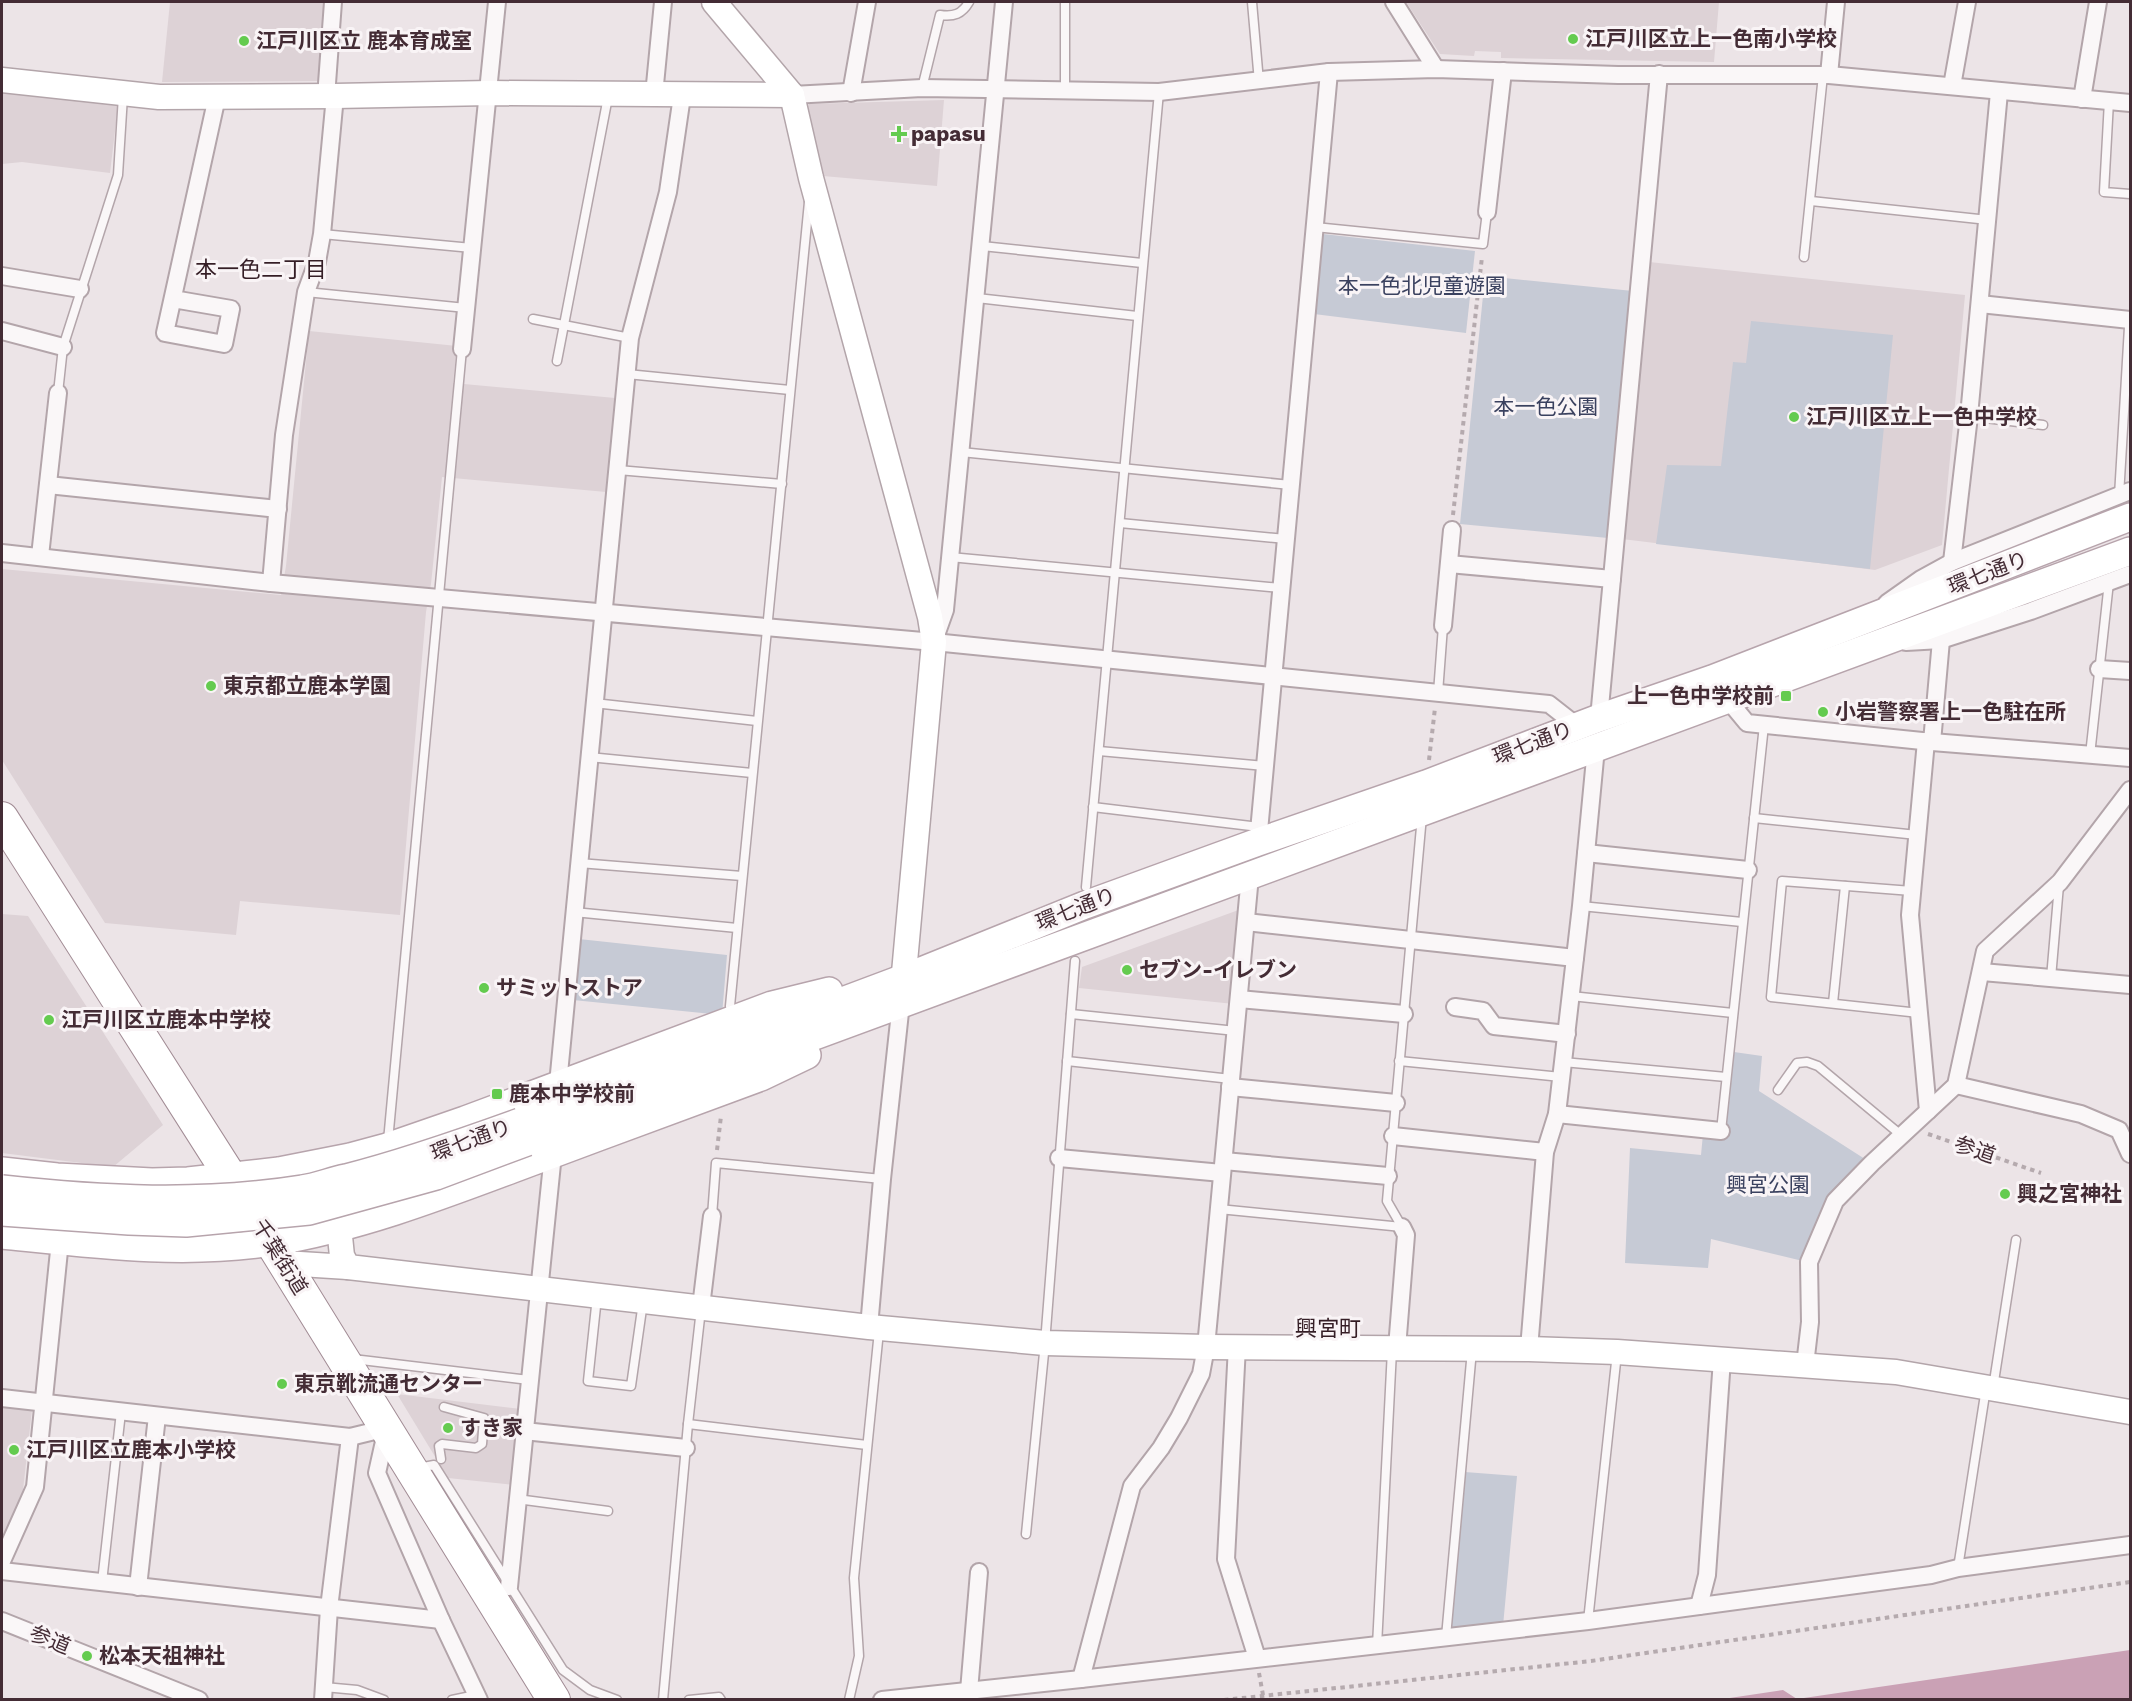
<svg xmlns="http://www.w3.org/2000/svg" width="2132" height="1701" font-family="'Work Sans','Noto Sans JP',sans-serif">
	<style>
		.built { fill: #ddd2d6 }
		.green { fill: #c6cad5 }
		.water { fill: #caa1b5 }
		.lines { fill: none; stroke-linecap: round; stroke-linejoin: round }
		.lane-casing { stroke: #b3a5aa; stroke-width: 11 }
		.street-casing { stroke: #b3a5aa; stroke-width: 20 }
		.secondary-casing { stroke: #b3a5aa; stroke-width: 27 }
		.primary-casing { stroke: #b7a4ac; stroke-width: 30 }
		.highway-casing { stroke: #a28c95; stroke-width: 34 }
		.path { stroke: #b5aaae; stroke-width: 4; stroke-dasharray: 4.5 4.5; stroke-linecap: butt }
		.lane { stroke: #faf7f8; stroke-width: 8 }
		.street { stroke: #faf7f8; stroke-width: 16 }
		.secondary { stroke: #fff; stroke-width: 24 }
		.primary { stroke: #fff; stroke-width: 27 }
		.highway { stroke: #fff; stroke-width: 32 }
		.primary-bridge-casing { stroke: #b7a4ac; stroke-width: 30; stroke-linecap: butt }
		.primary-bridge { stroke: #fff; stroke-width: 27 }
		.poi-dot { fill: #64cb4f; stroke: #f9f4f6; stroke-width: 2 }
		.labels { text-anchor: middle; stroke-width: 6; stroke-linejoin: round; paint-order: stroke }
		.poi-label { font-size: 21px; font-weight: bold; fill: #442c35; stroke: #f9f4f6; text-anchor: start }
		.park-label { font-size: 21px; fill: #3a415f; stroke: #f9f4f6 }
		.street-label { font-size: 21px; fill: #442c35; stroke: #f9f4f6 }
		.neighbourhood-label { font-size: 22px; fill: #351e26; stroke: #f9f4f6 }
	</style>
	<rect width="100%" height="100%" fill="#ece4e7"/>
	<g class="built">
		<path d="M 170,2 L 325,2 L 318,81 L 162,82 Z"/>
		<path d="M 1406,2 L 1719,2 L 1714,62 L 1501,58 L 1501,52 L 1475,51 L 1474,56 L 1440,54 Z"/>
		<path d="M 2,91 L 76,97 L 118,106 L 110,173 L 22,162 L 2,164 Z"/>
		<path d="M 944,100 L 937,186 L 823,176 L 806,110 L 809,104 Z"/>
		<path d="M 1649,262 L 1965,295 L 1942,545 L 1875,570 L 1622,539 Z"/>
		<path d="M 309,331 L 457,346 L 453,383 L 615,398 L 606,492 L 442,477 L 431,584 L 426,612 L 400,915 L 240,901 L 236,935 L 105,923 L 2,760 L 2,569 L 281,595 L 286,566 Z"/>
		<path d="M 1244,908 L 1234,1004 L 1079,988 L 1082,967 Z"/>
		<path d="M 2,914 L 28,916 L 163,1125 L 113,1167 L 2,1153 Z"/>
		<path d="M 397,1394 L 521,1409 L 514,1485 L 448,1478 Z"/>
		<path d="M 2,1404 L 27,1407 L 32,1410 L 23,1490 L 2,1540 Z"/>
	</g>
	<g class="green">
		<path d="M 1323,234 L 1475,251 L 1466,333 L 1314,314 Z"/>
		<path d="M 1485,276 L 1633,291 L 1608,538 L 1460,524 Z"/>
		<path d="M 1751,321 L 1893,335 L 1870,569 L 1656,544 L 1667,465 L 1721,466 L 1733,362 L 1746,363 Z"/>
		<path d="M 579,939 L 727,955 L 722,1015 L 573,1000 Z"/>
		<path d="M 1734,1052 L 1762,1056 L 1759,1091 L 1868,1161 L 1807,1262 L 1711,1239 L 1708,1268 L 1625,1263 L 1630,1148 L 1701,1155 L 1703,1134 L 1722,1137 Z"/>
		<path d="M 1465,1472 L 1517,1476 L 1503,1626 L 1450,1631 Z"/>
	</g>
	<path class="water" d="M 2130,1650 L 2130,1699 L 1723,1699 L 1783,1690 L 1797,1699 Z"/>
	<g class="lines">
		<defs>
			<g id="lane">
				<path d="M 1065,2 L 1065,91"/>
				<path d="M 1252,2 L 1259,82"/>
				<path d="M 922,88 L 940,15 C 954,17 962,14 969,2"/>
				<path d="M 2109,101 L 2104,192 L 2130,194"/>
				<path d="M 1811,201 L 1988,220"/>
				<path d="M 1315,227 L 1483,244 L 1487,212"/>
				<path d="M 322,234 L 472,248"/>
				<path d="M 982,246 L 1142,263"/>
				<path d="M 1804,257 L 1823,75"/>
				<path d="M 306,292 L 466,308"/>
				<path d="M 977,298 L 1137,316"/>
				<path d="M 533,319 L 630,338"/>
				<path d="M 557,361 L 608,97"/>
				<path d="M 627,374 L 790,390"/>
				<path d="M 58,393 L 63,347 L 118,175 L 123,96"/>
				<path d="M 1969,416 L 2043,425"/>
				<path d="M 961,452 L 1291,485"/>
				<path d="M 618,470 L 782,484"/>
				<path d="M 2119,496 L 2129,327 L 2130,323"/>
				<path d="M 1120,523 L 1286,539"/>
				<path d="M 950,557 L 1281,588"/>
				<path d="M 1438,693 L 1443,626"/>
				<path d="M 594,703 L 757,721"/>
				<path d="M 1099,751 L 1265,766"/>
				<path d="M 2090,755 L 2109,582"/>
				<path d="M 589,757 L 752,773"/>
				<path d="M 1093,807 L 1259,827"/>
				<path d="M 1754,818 L 1917,835"/>
				<path d="M 579,863 L 742,876"/>
				<path d="M 1086,887 L 1159,92"/>
				<path d="M 1912,891 L 1782,881 L 1771,997 L 1919,1013"/>
				<path d="M 1581,906 L 1742,922"/>
				<path d="M 574,912 L 737,928"/>
				<path d="M 2051,978 L 2059,885"/>
				<path d="M 1571,996 L 1733,1013"/>
				<path d="M 1833,1003 L 1845,886"/>
				<path d="M 730,1006 L 809,202"/>
				<path d="M 1071,1014 L 1236,1031"/>
				<path d="M 1067,1061 L 1231,1079"/>
				<path d="M 1399,1061 L 1561,1077"/>
				<path d="M 1563,1062 L 1726,1077"/>
				<path d="M 1778,1090 L 1797,1063 L 1807,1062 L 1818,1066 L 1901,1135"/>
				<path d="M 1721,1131 L 1764,725"/>
				<path d="M 388,1141 L 462,349"/>
				<path d="M 1219,1209 L 1402,1227"/>
				<path d="M 712,1216 L 716,1163 L 882,1179"/>
				<path d="M 1402,1227 L 1387,1201 L 1422,816"/>
				<path d="M 597,1297 L 588,1381 L 631,1386 L 643,1302"/>
				<path d="M 353,1359 L 529,1380"/>
				<path d="M 1993,1388 L 2016,1240"/>
				<path d="M 688,1424 L 867,1445"/>
				<path d="M 441,1459 L 439,1446 L 442,1444 L 476,1448 L 482,1444 L 484,1418 L 444,1407"/>
				<path d="M 418,1468 L 434,1465 L 563,1670 L 590,1690 L 617,1700"/>
				<path d="M 517,1499 L 608,1511"/>
				<path d="M 1026,1534 L 1045,1343 L 1075,961"/>
				<path d="M 1958,1568 L 1986,1388"/>
				<path d="M 102,1582 L 121,1412"/>
				<path d="M 1588,1621 L 1617,1353"/>
				<path d="M 1446,1637 L 1472,1350"/>
				<path d="M 1377,1646 L 1392,1350"/>
				<path d="M 324,1687 L 357,1690 L 384,1700"/>
				<path d="M 452,1700 L 476,1695"/>
				<path d="M 663,1700 L 688,1424 L 701,1309"/>
				<path d="M 689,1700 L 719,1697 L 721,1700"/>
				<path d="M 849,1700 L 859,1656 L 854,1578 L 879,1331"/>
			</g>
			<g id="street">
				<path d="M 1394,2 L 1436,69"/>
				<path d="M 1829,75 L 1836,2"/>
				<path d="M 1952,86 L 1967,2"/>
				<path d="M 851,93 L 867,2"/>
				<path d="M 654,95 L 663,2"/>
				<path d="M 792,95 L 922,88 L 1159,92 L 1329,72 L 1436,69 L 1618,75 L 1829,75 L 2130,103"/>
				<path d="M 326,97 L 333,2"/>
				<path d="M 2082,99 L 2098,2"/>
				<path d="M 1487,212 L 1503,71"/>
				<path d="M 2,276 L 80,289"/>
				<path d="M 173,299 L 231,309 L 224,344 L 165,333 L 217,97"/>
				<path d="M 1980,304 L 2130,320"/>
				<path d="M 2,331 L 63,347"/>
				<path d="M 462,349 L 497,2"/>
				<path d="M 48,485 L 278,509"/>
				<path d="M 2,553 L 271,583 L 934,642 L 1549,704 L 1577,726"/>
				<path d="M 40,556 L 58,393"/>
				<path d="M 1952,562 L 1969,416 L 1999,92"/>
				<path d="M 1449,564 L 1612,579"/>
				<path d="M 271,583 L 284,435 L 306,292 L 317,262 L 322,234 L 335,96"/>
				<path d="M 1887,603 L 1921,579 L 1952,562 L 2130,491"/>
				<path d="M 1443,626 L 1452,530"/>
				<path d="M 935,638 L 945,610 L 1004,2"/>
				<path d="M 1906,642 L 1941,640 L 2031,611 L 2130,574"/>
				<path d="M 2099,669 L 2130,671"/>
				<path d="M 1728,700 L 1747,723 L 1932,742 L 2130,758"/>
				<path d="M 1599,718 L 1659,74"/>
				<path d="M 1932,742 L 1941,640"/>
				<path d="M 1258,842 L 1329,72"/>
				<path d="M 1586,853 L 1748,870"/>
				<path d="M 1246,922 L 1575,958"/>
				<path d="M 1982,972 L 2130,985"/>
				<path d="M 1239,999 L 1404,1014"/>
				<path d="M 1455,1007 L 1483,1011 L 1494,1026 L 1567,1034"/>
				<path d="M 558,1084 L 630,338 L 668,192 L 682,96"/>
				<path d="M 1956,1085 L 2081,1114 L 2119,1130 L 2130,1154"/>
				<path d="M 1230,1087 L 1396,1103"/>
				<path d="M 1928,1111 L 1956,1085 L 1985,951 L 2060,882 L 2130,790"/>
				<path d="M 1557,1114 L 1721,1131"/>
				<path d="M 1393,1136 L 1545,1152"/>
				<path d="M 1059,1158 L 1222,1173"/>
				<path d="M 1224,1161 L 1388,1176"/>
				<path d="M 701,1307 L 712,1216"/>
				<path d="M 869,1327 L 882,1179 L 901,1003"/>
				<path d="M 1237,1346 L 1226,1559 L 1257,1658"/>
				<path d="M 1397,1348 L 1406,1235 L 1402,1227"/>
				<path d="M 1529,1349 L 1545,1152 L 1557,1114 L 1581,906 L 1596,748"/>
				<path d="M 1805,1365 L 1810,1322 L 1809,1262 L 1835,1201 L 1872,1163 L 1928,1111 L 1910,915 L 1926,741"/>
				<path d="M 2,1398 L 350,1437 L 387,1428 L 377,1473 L 441,1620 L 479,1700"/>
				<path d="M 524,1431 L 686,1448"/>
				<path d="M 2,1561 L 35,1487 L 60,1241"/>
				<path d="M 2,1571 L 441,1620"/>
				<path d="M 138,1587 L 157,1416"/>
				<path d="M 509,1587 L 553,1154"/>
				<path d="M 1699,1606 L 1707,1575 L 1722,1359"/>
				<path d="M 2,1621 L 199,1700"/>
				<path d="M 1081,1679 L 1132,1486 L 1161,1448 L 1179,1418 L 1201,1374 L 1206,1347 L 1250,876"/>
				<path d="M 969,1691 L 979,1572"/>
				<path d="M 323,1700 L 329,1608 L 350,1437"/>
				<path d="M 882,1700 L 1081,1679 L 1588,1621 L 1931,1575 L 1958,1568 L 2130,1545"/>
			</g>
			<g id="secondary">
				<path d="M 714,2 L 792,95 L 811,178 L 930,617 L 934,642 L 902,995"/>
				<path d="M 2,80 L 159,97 L 335,96 L 490,93 L 792,95"/>
				<path d="M 339,1227 L 342,1256 L 348,1267 L 869,1327 L 1045,1343 L 1206,1347 L 1529,1349 L 1617,1352 L 1896,1372 L 2130,1412"/>
				<path d="M 284,1263 L 348,1267"/>
			</g>
			<g id="primary">
				<path d="M 520,1122 L 904,978 L 1085,905 L 1258,842 L 1426,784 L 1599,718 L 1712,679 L 2130,517"/>
				<path d="M 527,1142 L 2130,551"/>
				<path d="M 2,1171 L 57,1177 L 152,1182 L 188,1181 L 279,1171 L 350,1157 L 387,1147 L 465,1120 L 772,1005 L 829,991"/>
				<path d="M 2,1235 C 91,1244 183,1256 272,1242 C 369,1226 461,1188 553,1154 C 622,1128 691,1103 761,1077 L 807,1055"/>
			</g>
			<path id="highway" d="M 2,818 L 230,1176 L 554,1700"/>
		</defs>
		<use href="#lane" class="lane-casing"/>
		<use href="#street" class="street-casing"/>
		<use href="#secondary" class="secondary-casing"/>
		<use href="#primary" class="primary-casing"/>
		<use href="#highway" class="highway-casing"/>
		<g class="path">
			<path d="M 1453,515 L 1482,257"/>
			<path d="M 1429,760 L 1435,708"/>
			<path d="M 1928,1134 L 2041,1173"/>
			<path d="M 717,1150 L 721,1116"/>
			<path d="M 1259,1673 L 1263,1695"/>
			<path d="M 1224,1700 L 1591,1661 L 2130,1582"/>
		</g>
		<use href="#lane" class="lane"/>
		<use href="#street" class="street"/>
		<use href="#secondary" class="secondary"/>
		<use href="#primary" class="primary"/>
		<use href="#highway" class="highway"/>
		<defs>
			<g id="primary-bridge">
				<path d="M 2,1189 C 102,1200 202,1205 302,1189 C 317,1187 331,1181 346,1178 C 405,1163 462,1143 520,1122"/>
				<path d="M 2,1212 L 129,1221 L 186,1223 L 309,1211 L 436,1176 L 527,1142"/>
			</g>
		</defs>
		<use href="#primary-bridge" class="primary-bridge-casing"/>
		<use href="#primary-bridge" class="primary-bridge"/>
	</g>
	<g class="poi-dot">
		<circle cx="1573" cy="39" r="6"/>
		<circle cx="244" cy="41" r="6"/>
		<path d="M896 125h6v6h6v6h-6v6h-6v-6h-6v-6h6z"/>
		<circle cx="1794" cy="417" r="6"/>
		<circle cx="211" cy="686" r="6"/>
		<rect x="1780" y="690" width="12" height="12" rx="3"/>
		<circle cx="1823" cy="712" r="6"/>
		<circle cx="1127" cy="970" r="6"/>
		<circle cx="484" cy="988" r="6"/>
		<circle cx="49" cy="1020" r="6"/>
		<rect x="491" y="1088" width="12" height="12" rx="3"/>
		<circle cx="2005" cy="1194" r="6"/>
		<circle cx="282" cy="1384" r="6"/>
		<circle cx="448" cy="1428" r="6"/>
		<circle cx="14" cy="1450" r="6"/>
		<circle cx="87" cy="1656" r="6"/>
	</g>
	<g class="labels">
		<g class="poi-label">
			<text x="1585" y="46">江戸川区立上一色南小学校</text>
			<text x="256" y="48">江戸川区立 鹿本育成室</text>
			<text x="911" y="141">papasu</text>
			<text x="1806" y="424">江戸川区立上一色中学校</text>
			<text x="223" y="693">東京都立鹿本学園</text>
			<text x="1774" y="703" text-anchor="end">上一色中学校前</text>
			<text x="1835" y="719">小岩警察署上一色駐在所</text>
			<text x="1139" y="977">セブン-イレブン</text>
			<text x="496" y="995">サミットストア</text>
			<text x="61" y="1027">江戸川区立鹿本中学校</text>
			<text x="509" y="1101">鹿本中学校前</text>
			<text x="2017" y="1201">興之宮神社</text>
			<text x="294" y="1391">東京靴流通センター</text>
			<text x="460" y="1435">すき家</text>
			<text x="26" y="1457">江戸川区立鹿本小学校</text>
			<text x="99" y="1663">松本天祖神社</text>
		</g>
		<g class="park-label">
			<text x="1422" y="293">本一色北児童遊園</text>
			<text x="1546" y="414">本一色公園</text>
			<text x="1768" y="1192">興宮公園</text>
		</g>
		<g class="street-label">
			<text transform="translate(1988 573) rotate(-21)" y="7">環七通り</text>
			<text transform="translate(1533 743) rotate(-21)" y="7">環七通り</text>
			<text transform="translate(1076 909) rotate(-21)" y="7">環七通り</text>
			<text transform="translate(471 1140) rotate(-20)" y="7">環七通り</text>
			<text transform="translate(1975 1150) rotate(19)" y="7">参道</text>
			<text transform="translate(280 1257) rotate(58)" y="7">千葉街道</text>
			<text transform="translate(50 1640) rotate(22)" y="7">参道</text>
		</g>
		<g class="neighbourhood-label">
			<text x="261" y="277">本一色二丁目</text>
			<text x="1328" y="1336">興宮町</text>
		</g>
	</g>
	<rect width="2132" height="1701" fill="none" stroke="#442c35" stroke-width="6"/>
</svg>
